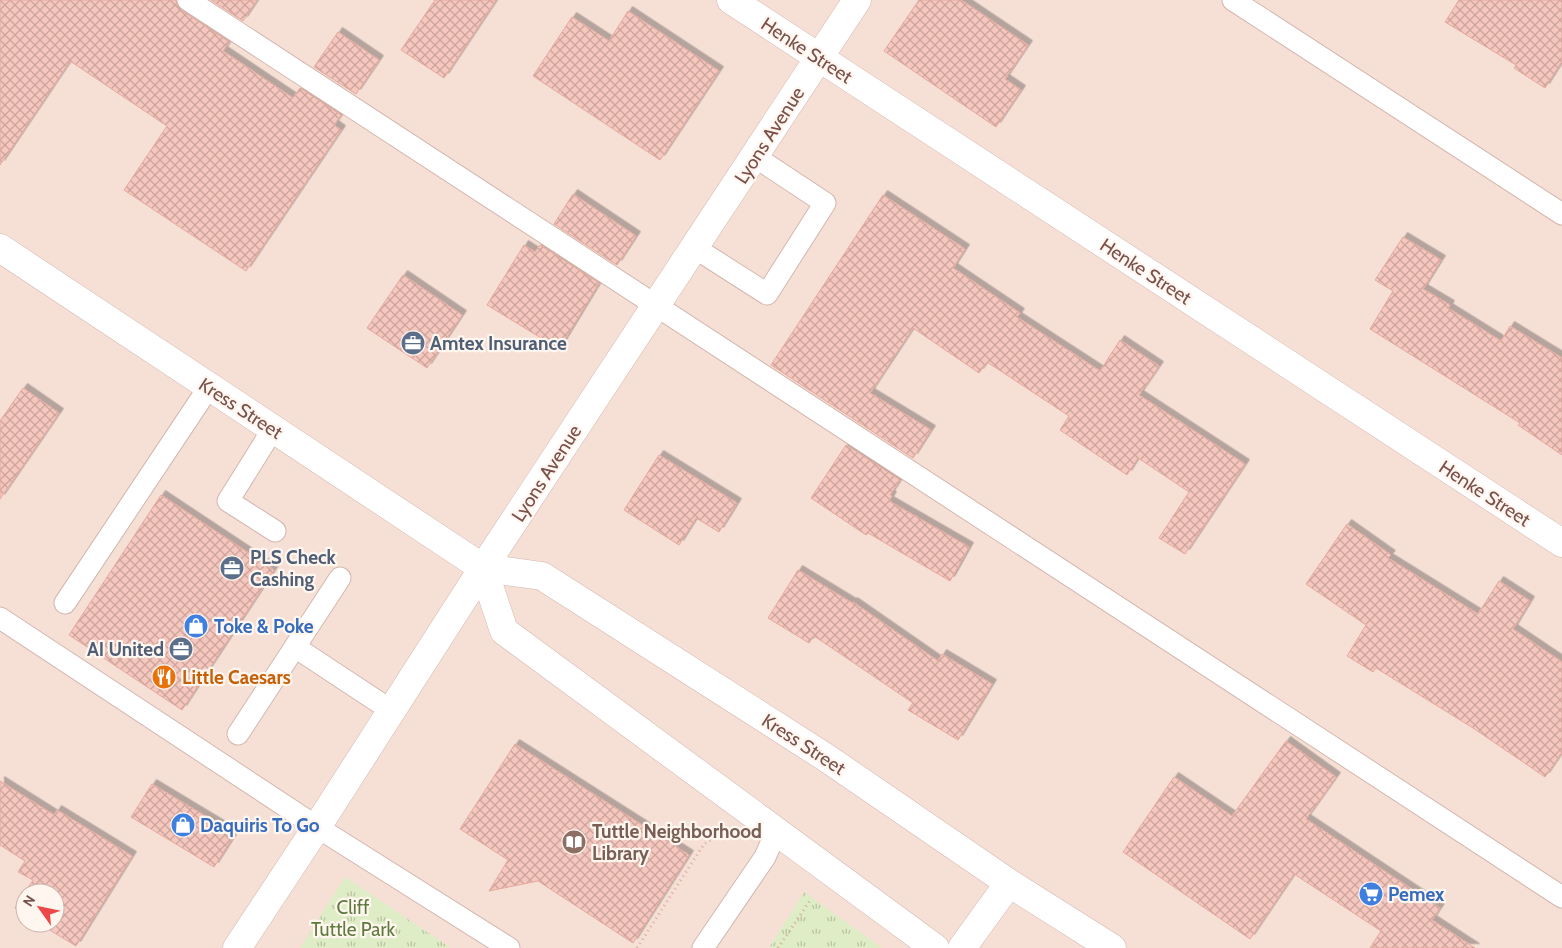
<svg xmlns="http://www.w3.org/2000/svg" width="1562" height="948" font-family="Cabin,sans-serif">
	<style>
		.residential { fill: #f6e0d6; fill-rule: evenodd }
		.park { fill: url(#park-tufts) }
		.building { fill: url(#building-cross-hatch); stroke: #e8a99e; filter: url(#shadow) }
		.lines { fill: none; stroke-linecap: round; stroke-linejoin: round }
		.service-casing { stroke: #d3b7af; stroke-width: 23 }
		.minor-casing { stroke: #d3b7af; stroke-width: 29 }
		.tertiary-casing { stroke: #d3b7af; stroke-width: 29 }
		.path { stroke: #daaaa0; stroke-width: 3; stroke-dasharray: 1 4; stroke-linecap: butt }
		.service { stroke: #fff; stroke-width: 21 }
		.minor { stroke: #fff; stroke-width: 28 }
		.tertiary { stroke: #fff; stroke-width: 28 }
		.labels { text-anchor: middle; stroke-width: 4.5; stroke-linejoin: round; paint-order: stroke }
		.street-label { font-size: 19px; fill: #7a504a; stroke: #fff6f0 }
		.service-label { font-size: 19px; font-weight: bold; fill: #4e5e75; stroke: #fff6f0; text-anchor: start }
		.shop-label { font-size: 19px; font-weight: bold; fill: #366cbe; stroke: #fff6f0; text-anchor: start }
		.food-label { font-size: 19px; font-weight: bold; fill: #c56008; stroke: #fff6f0; text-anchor: start }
		.education-label { font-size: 19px; font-weight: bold; fill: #785e54; stroke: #fff6f0; text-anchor: start }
		.park-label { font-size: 19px; fill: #5e7a3e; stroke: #fff6f0 }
	</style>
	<defs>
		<pattern id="park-tufts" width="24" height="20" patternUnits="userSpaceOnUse" patternTransform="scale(1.25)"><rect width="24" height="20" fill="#deedc5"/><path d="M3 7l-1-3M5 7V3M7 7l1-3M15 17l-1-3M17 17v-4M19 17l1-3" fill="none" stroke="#b9c2a2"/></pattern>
		<pattern id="building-cross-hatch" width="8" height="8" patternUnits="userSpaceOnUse" patternTransform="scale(1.25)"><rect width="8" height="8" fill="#f5c7be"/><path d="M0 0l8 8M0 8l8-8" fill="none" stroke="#cba49c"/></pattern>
		<filter id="shadow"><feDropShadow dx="4.5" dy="-4.5" stdDeviation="0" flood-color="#0004"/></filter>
	</defs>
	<rect width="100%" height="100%" fill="#fef0e8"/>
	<path class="residential" d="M 0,0 L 1562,0 L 1562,948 L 0,948 ZM 25,893 L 55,893 L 55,923 L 25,923 Z"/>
	<g class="park">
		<path d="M 345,877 L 451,948 L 300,948 Z"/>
		<path d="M 804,892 L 882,948 L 769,948 Z"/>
	</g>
	<g class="building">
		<path d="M 0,0 L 176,0 L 177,6 L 181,10 L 229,42 L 223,51 L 293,98 L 300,88 L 341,115 L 334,125 L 341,130 L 246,271 L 124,190 L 167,126 L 70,61 L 0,165 Z"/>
		<path d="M 211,0 L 257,0 L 243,21 Z"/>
		<path d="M 435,0 L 496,0 L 444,78 L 401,50 Z"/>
		<path d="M 919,0 L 961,0 L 1028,45 L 1005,79 L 1021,90 L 996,127 L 884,51 Z"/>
		<path d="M 1459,0 L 1562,0 L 1562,61 L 1545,88 L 1514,68 L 1516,65 L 1445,22 Z"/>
		<path d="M 628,11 L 719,71 L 660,160 L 533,76 L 572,17 L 609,41 Z"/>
		<path d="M 338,32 L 379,60 L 356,94 L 314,67 Z"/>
		<path d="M 573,194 L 636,236 L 617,265 L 554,224 Z"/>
		<path d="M 883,195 L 965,249 L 953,268 L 1020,313 L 1017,317 L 1100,371 L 1120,340 L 1159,366 L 1139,395 L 1245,464 L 1185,554 L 1159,538 L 1189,492 L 1138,458 L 1127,475 L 1060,430 L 1069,416 L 987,362 L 979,373 L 913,328 L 870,393 L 931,430 L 913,458 L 771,365 Z"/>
		<path d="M 1403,237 L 1441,260 L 1423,289 L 1450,305 L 1448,308 L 1501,341 L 1510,326 L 1562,358 L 1562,455 L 1518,425 L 1520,423 L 1370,329 L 1393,291 L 1375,280 Z"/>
		<path d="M 524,245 L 535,252 L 540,245 L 599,283 L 559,349 L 487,305 Z"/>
		<path d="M 403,275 L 462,315 L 427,368 L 367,328 Z"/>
		<path d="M 23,388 L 59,413 L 0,499 L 0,421 Z"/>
		<path d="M 846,445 L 900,480 L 890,495 L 892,496 L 889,501 L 969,547 L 950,581 L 868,533 L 866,535 L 811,498 Z"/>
		<path d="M 659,455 L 737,503 L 719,532 L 696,518 L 679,545 L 624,510 Z"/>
		<path d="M 161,495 L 274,570 L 182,710 L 69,635 Z"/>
		<path d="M 1347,524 L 1391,555 L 1388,558 L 1478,614 L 1499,581 L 1530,601 L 1513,629 L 1562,662 L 1562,752 L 1545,777 L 1473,728 L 1376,668 L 1373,672 L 1347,656 L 1366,625 L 1306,584 Z"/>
		<path d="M 798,570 L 852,603 L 853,602 L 938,661 L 942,654 L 992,684 L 958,740 L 908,710 L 913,703 L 814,636 L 809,643 L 768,618 Z"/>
		<path d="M 1286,741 L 1336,777 L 1306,819 L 1440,908 L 1432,920 L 1475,948 L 1370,948 L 1381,931 L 1294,874 L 1250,939 L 1123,852 L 1174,777 L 1232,816 Z"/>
		<path d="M 515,744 L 689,855 L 633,943 L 538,881 L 489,891 L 508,860 L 460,829 Z"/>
		<path d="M 0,781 L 54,815 L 57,810 L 132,856 L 76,946 L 38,923 L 55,923 L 55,893 L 25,893 L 25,915 L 15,908 L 33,880 L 18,872 L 25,861 L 0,845 Z"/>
		<path d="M 152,784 L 235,834 L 214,867 L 131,817 Z"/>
	</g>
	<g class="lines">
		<defs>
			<g id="service">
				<path d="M 188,0 L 1562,897"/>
				<path d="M 1233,0 L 1562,214"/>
				<path d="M 695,248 L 767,294 L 825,203 L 754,156"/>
				<path d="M 273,429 L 228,501 L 275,531"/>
				<path d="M 65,603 L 209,387"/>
				<path d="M 0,618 L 317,827 L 509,948"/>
				<path d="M 295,647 L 392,711"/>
				<path d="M 238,734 L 340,578"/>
				<path d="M 703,948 L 765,857 L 776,832"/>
			</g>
			<path id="minor" d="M 731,0 L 1562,543"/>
			<g id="tertiary">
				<path d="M 0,248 L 483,568 L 542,576 L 825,757 L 1009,883 L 1112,948"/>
				<path d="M 483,568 L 504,631 L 935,948"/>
				<path d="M 237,948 L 317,827 L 483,568 L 857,0"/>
				<path d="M 962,948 L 1009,883"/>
			</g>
		</defs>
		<use href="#service" class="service-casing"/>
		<use href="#minor" class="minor-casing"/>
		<use href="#tertiary" class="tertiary-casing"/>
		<g class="path">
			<path d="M 637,948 L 704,844 L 712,839 L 718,829"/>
			<path d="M 778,948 L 811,899"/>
		</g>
		<use href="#service" class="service"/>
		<use href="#minor" class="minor"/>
		<use href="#tertiary" class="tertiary"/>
	</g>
	<defs>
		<symbol id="office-disc" viewBox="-11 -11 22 22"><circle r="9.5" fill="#5c6f8a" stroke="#fff6f0"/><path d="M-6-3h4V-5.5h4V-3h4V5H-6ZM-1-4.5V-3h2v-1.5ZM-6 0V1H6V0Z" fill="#fff"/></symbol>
		<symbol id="shop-disc" viewBox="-11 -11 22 22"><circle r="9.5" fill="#3f7fe0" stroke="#fff6f0"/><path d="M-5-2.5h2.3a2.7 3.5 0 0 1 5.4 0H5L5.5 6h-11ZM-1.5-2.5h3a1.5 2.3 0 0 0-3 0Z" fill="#fff"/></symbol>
		<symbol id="restaurant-disc" viewBox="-11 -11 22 22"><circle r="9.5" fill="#e8710a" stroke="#fff6f0"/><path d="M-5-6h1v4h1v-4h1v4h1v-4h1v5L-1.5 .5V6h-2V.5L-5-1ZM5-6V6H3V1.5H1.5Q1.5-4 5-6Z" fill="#fff"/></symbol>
		<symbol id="library-disc" viewBox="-11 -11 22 22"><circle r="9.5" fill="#8d6e63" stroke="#fff6f0"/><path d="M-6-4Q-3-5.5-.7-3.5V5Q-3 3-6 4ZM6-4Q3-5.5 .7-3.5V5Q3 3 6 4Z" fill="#fff"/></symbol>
		<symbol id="supermarket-disc" viewBox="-11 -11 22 22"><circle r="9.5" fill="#3f7fe0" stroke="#fff6f0"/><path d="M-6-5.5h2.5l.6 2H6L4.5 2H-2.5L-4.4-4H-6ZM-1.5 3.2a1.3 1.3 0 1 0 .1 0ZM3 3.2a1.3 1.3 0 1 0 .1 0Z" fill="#fff"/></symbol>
	</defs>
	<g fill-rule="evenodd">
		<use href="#office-disc" x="399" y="329" width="28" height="28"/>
		<use href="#office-disc" x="218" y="554" width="28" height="28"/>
		<use href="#shop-disc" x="182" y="612" width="28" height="28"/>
		<use href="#office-disc" x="167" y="635" width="28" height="28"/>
		<use href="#restaurant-disc" x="150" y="663" width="28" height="28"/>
		<use href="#shop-disc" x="169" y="811" width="28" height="28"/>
		<use href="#library-disc" x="560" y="828" width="28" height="28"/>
		<use href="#supermarket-disc" x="1357" y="880" width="28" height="28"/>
	</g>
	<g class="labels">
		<g class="street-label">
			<text transform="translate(807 50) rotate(33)" y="7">Henke Street</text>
			<text transform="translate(769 135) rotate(-57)" y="7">Lyons Avenue</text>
			<text transform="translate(1146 271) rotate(33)" y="7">Henke Street</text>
			<text transform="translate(241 408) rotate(33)" y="7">Kress Street</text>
			<text transform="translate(546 473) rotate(-57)" y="7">Lyons Avenue</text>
			<text transform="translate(1485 493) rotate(33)" y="7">Henke Street</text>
			<text transform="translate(804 744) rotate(33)" y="7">Kress Street</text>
		</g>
		<g class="service-label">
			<text x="430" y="350">Amtex Insurance</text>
			<text x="250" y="564">PLS Check<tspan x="250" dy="22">Cashing</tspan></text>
			<text x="164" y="656" text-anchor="end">AI United</text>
		</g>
		<g class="shop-label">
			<text x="214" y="633">Toke &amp; Poke</text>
			<text x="200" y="832">Daquiris To Go</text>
			<text x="1388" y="901">Pemex</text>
		</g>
		<g class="food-label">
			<text x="182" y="684">Little Caesars</text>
		</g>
		<g class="education-label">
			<text x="592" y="838">Tuttle Neighborhood<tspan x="592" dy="22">Library</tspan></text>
		</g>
		<g class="park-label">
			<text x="353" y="914">Cliff<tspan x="353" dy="22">Tuttle Park</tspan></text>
		</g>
	</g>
	<g transform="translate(40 908) rotate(303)"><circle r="24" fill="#fff6f0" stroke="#cab4ae"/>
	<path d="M0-4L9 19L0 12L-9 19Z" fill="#ed4848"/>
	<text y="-8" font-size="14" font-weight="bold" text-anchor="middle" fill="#7a504a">N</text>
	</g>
</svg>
